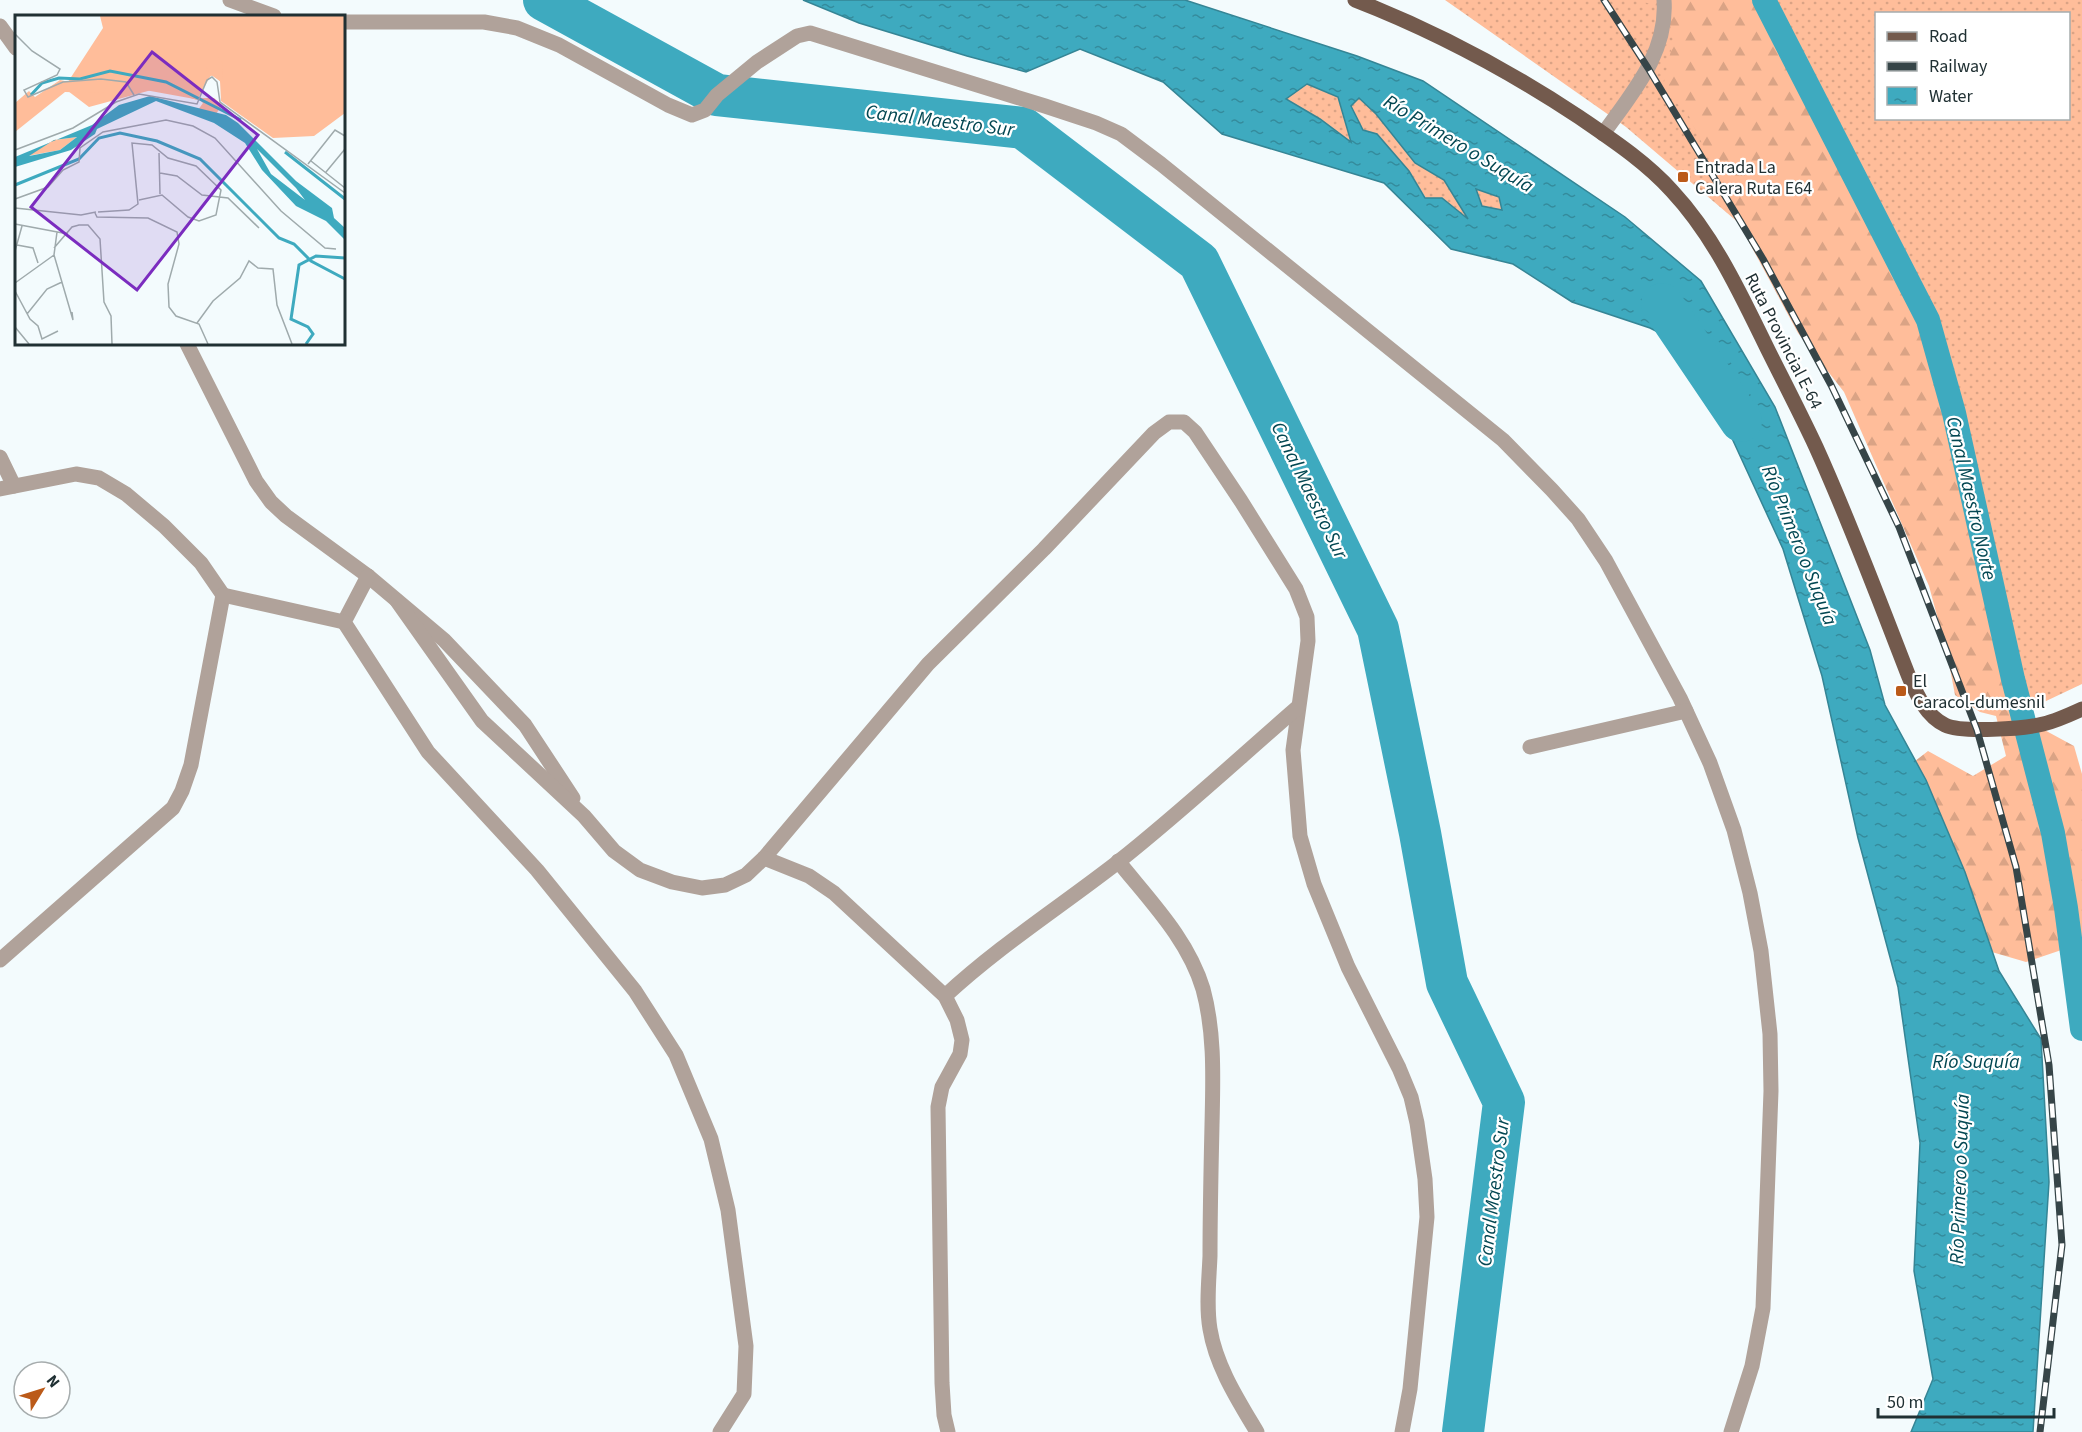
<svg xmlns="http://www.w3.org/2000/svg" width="2082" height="1432" font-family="'Source Sans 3',sans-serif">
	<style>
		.grass { fill: url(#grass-dots); fill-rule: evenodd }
		.forest { fill: url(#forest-firs) }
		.water { fill: url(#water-ripples); stroke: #358595; stroke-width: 1.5; fill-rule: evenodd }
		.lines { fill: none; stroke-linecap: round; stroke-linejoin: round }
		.canal { stroke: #3eaabf; stroke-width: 24 }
		.river { stroke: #3eaabf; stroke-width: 42 }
		.minor { stroke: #b0a29a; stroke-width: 15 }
		.primary { stroke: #735a4d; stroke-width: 15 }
		.rail-casing { stroke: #364548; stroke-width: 7 }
		.rail { stroke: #fff; stroke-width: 4.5; stroke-dasharray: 14; stroke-linecap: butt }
		.poi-dot { fill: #bb5a19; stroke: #fff; stroke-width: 2 }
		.labels { text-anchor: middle; stroke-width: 4.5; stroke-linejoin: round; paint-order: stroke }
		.poi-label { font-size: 18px; fill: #203033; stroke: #fff; text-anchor: start }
		.street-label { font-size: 18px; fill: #203033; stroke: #fff }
		.water-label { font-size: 20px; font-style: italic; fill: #034752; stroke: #fff }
		.inset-river { fill: none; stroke: #3eaabf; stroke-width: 3 }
		.inset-road { fill: none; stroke: #9faaac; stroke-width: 1.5 }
		.view { fill: #7b2cbf; fill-opacity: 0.15; stroke: #7b2cbf; stroke-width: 3 }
		.inset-edge { fill: none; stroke: #203033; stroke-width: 3 }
	</style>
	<defs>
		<pattern id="grass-dots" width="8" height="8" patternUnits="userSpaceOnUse" patternTransform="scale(1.5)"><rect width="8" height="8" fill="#ffbd9a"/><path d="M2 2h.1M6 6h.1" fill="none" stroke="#daa385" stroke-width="1.8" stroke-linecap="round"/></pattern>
		<pattern id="forest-firs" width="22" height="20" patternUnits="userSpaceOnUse" patternTransform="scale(1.5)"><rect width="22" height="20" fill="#ffbd9a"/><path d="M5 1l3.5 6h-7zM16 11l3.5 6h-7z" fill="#daa385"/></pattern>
		<pattern id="water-ripples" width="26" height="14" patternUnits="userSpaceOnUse" patternTransform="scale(1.5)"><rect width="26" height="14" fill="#3eaabf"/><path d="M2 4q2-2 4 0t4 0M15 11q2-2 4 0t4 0" fill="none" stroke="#348b9c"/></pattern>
	</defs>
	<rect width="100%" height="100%" fill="#f3fbfd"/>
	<g class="grass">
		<path d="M 1445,0 L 2082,0 L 2082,684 L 2044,702 L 1975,692 L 1827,298 L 1626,127 ZM 1876,14 L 2068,14 L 2068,118 L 1876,118 Z"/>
		<path d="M 1307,84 L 1338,97 L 1351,143 L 1320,119 L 1285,99 Z"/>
		<path d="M 1359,98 L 1376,114 L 1415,163 L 1444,180 L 1469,221 L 1426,198 L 1409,171 L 1377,134 L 1363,130 L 1351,105 Z"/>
		<path d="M 1476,188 L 1499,197 L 1502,210 L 1482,206 Z"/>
	</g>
	<path class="forest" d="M 1635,0 L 1755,0 L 1910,296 L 2026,720 L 2074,746 L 2082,774 L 2082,943 L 2026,962 L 1985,950 L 1901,772 L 1928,751 L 1973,776 L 2006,756 L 1996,716 L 1980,712 L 1955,695 L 1947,653 L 1929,586 L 1844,392 L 1798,333 L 1750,244 L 1687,112 L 1662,91 L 1673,41 L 1667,8 Z"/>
	<path class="water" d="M 803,0 L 1185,0 L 1357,56 L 1423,81 L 1625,217 L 1701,281 L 1775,407 L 1870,650 L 1885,705 L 1926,780 L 1965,872 L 1999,971 L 2041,1039 L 2049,1182 L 2033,1432 L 1911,1432 L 1933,1379 L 1914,1271 L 1920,1143 L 1898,987 L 1858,838 L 1822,676 L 1783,549 L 1730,434 L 1703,355 L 1650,328 L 1572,302 L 1513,264 L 1451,249 L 1384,183 L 1222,134 L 1163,82 L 1080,49 L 1026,72 L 967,56 L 859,23 ZM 1307,84 L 1338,97 L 1351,142 L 1320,119 L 1286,99 ZM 1359,98 L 1376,114 L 1415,163 L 1444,180 L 1468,219 L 1442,198 L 1425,198 L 1409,171 L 1377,134 L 1363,130 L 1351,106 ZM 1476,189 L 1499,197 L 1502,210 L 1482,206 Z"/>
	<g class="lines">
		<path class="canal" d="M 1764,0 L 1928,320 L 1954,413 L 2013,679 L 2053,833 L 2066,908 L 2082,1029"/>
		<g class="river">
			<path d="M 544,0 L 717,95 L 1023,128 L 1199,262 L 1378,629 L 1420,833 L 1447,983 L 1504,1102 L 1463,1432"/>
			<path d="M 1662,304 L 1741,421"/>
		</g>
		<g class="minor">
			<path d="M 230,0 L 274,16"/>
			<path d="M 344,22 L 484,22 L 517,28 L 559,45 L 668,105 L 692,115 L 705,110 L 717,95 L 757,62 L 797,36 L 810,33 L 1045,106 L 1096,123 L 1121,134 L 1161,164 L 1503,440 L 1552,490 L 1578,519 L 1606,561 L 1680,698 L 1710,763 L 1734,830 L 1750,893 L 1761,951 L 1770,1034 L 1771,1091 L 1763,1308 L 1752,1366 L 1731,1432"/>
			<path d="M 0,26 L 16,48"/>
			<path d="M 1603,134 C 1632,93 1668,53 1664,0"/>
			<path d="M 187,344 L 256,481 L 271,502 L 286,516 L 368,576 L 444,640 L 525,725 L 573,798"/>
			<path d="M 0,457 L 14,486"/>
			<path d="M 0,489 L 76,474 L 99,478 L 126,494 L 164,526 L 201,563 L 223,595 L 191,765 L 182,791 L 173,808 L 0,960"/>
			<path d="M 368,576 L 344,622 L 428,752 L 537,870 L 635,991 L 676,1055 L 711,1139 L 728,1210 L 746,1346 L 744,1394 L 720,1432"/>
			<path d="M 223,595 L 344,622"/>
			<path d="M 397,601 L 482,721 L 584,816 L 614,851 L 640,870 L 672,882 L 702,888 L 725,885 L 746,875 L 764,858 L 928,664 L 1044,549 L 1154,433 L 1169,422 L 1184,422 L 1195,432 L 1241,501 L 1296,589 L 1307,617 L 1308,641 L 1293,750 L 1300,836 L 1314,884 L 1348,967 L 1399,1068 L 1411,1097 L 1417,1123 L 1425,1179 L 1427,1217 L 1410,1389 L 1402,1432"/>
			<path d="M 1530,747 L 1686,711"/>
			<path d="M 764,858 L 809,876 L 834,893 L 945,996 L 957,1020 L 962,1040 L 960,1054 L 942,1087 L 938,1107 L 942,1383 L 944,1415 L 948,1432"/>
			<path d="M 1118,861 C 1150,901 1188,939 1203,989 C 1215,1033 1213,1079 1212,1125 C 1211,1169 1210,1212 1210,1256 C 1209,1280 1206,1306 1210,1329 C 1216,1366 1238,1400 1257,1432"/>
			<path d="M 945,996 C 999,946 1060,907 1118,862 C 1180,813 1238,759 1298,707"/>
		</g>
		<path class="primary" d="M 1355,0 C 1435,31 1508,70 1579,117 C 1611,139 1646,162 1672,191 C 1715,237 1742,297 1769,352 C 1785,384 1801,415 1816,447 C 1850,522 1879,600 1909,677 C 1917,695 1926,716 1945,725 C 1961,733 2024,729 2043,724 C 2056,721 2069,715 2082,709"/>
		<defs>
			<path id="rail" d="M 1604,0 L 1648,68 L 1763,259 L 1831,385 L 1899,527 L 1977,730 L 2016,867 L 2049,1065 L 2062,1245 L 2040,1432"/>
		</defs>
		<use href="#rail" class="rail-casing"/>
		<use href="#rail" class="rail"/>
	</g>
	<g class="poi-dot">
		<rect x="1677" y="171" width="12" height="12" rx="3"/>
		<rect x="1895" y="685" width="12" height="12" rx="3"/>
	</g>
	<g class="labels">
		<g class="poi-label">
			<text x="1695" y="173">Entrada La<tspan x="1695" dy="21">Calera Ruta E64</tspan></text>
			<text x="1913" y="687">El<tspan x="1913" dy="21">Caracol-dumesnil</tspan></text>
		</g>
		<g class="street-label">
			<text transform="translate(1784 341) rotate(63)" y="6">Ruta Provincial E-64</text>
		</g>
		<g class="water-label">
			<text transform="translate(940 120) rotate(7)" y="7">Canal Maestro Sur</text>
			<text transform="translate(1459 143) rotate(31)" y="7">Río Primero o Suquía</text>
			<text transform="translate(1310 490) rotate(64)" y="7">Canal Maestro Sur</text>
			<text transform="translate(1972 498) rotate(77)" y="7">Canal Maestro Norte</text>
			<text transform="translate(1800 545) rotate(68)" y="7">Río Primero o Suquía</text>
			<text x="1976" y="1068">Río Suquía</text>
			<text transform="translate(1959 1179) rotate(-88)" y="7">Río Primero o Suquía</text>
			<text transform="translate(1493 1192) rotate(-83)" y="7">Canal Maestro Sur</text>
		</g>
	</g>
	<g transform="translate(15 15)">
		<rect width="330" height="330" fill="#f3fbfd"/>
		<path d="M 85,1 L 330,1 L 330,98 L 299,121 L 258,123 L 206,86 L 205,66 L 196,60 L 182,85 L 144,73 L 74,92 L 49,73 L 88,13 ZM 62,122 L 45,135 L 12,141 L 39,125 Z" fill="#ffbd9a"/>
		<path d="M 189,24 L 207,47 L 208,69 L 198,60 L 188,65 L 194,56 L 192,52 L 191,57 L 187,57 L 187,42 L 194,34 L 186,26 ZM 81,58 L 149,67 L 187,83 L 199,83 L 207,90 L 201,99 L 183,95 L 188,88 L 185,85 L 119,73 L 113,68 L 92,70 L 88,78 L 50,77 L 0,117 L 0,88 L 14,76 L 20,82 L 45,65 L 59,68 Z" fill="#ffbd9a"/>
		<path d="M 135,81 L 211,100 L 223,108 L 281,166 L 317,193 L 319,203 L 330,213 L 330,225 L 311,206 L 281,191 L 247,155 L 230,128 L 199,108 L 141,86 L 82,114 L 80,119 L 56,135 L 0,152 L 0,142 L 77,110 L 104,90 ZM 62,122 L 45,135 L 14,141 L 39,125 ZM 242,134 L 281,173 L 290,185 L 256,159 Z" fill="#3eaabf" fill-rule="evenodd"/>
		<path class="inset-river" d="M 16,80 L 27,68 L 44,63 L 65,64 L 95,56 L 151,67 L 226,105M 270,137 L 330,184M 0,170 L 64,144 L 84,123 L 105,118 L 142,126 L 185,144 L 264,223 L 279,229 L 296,246 L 330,264M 291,329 L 298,319 L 293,312 L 276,304 L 284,250 L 301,241 L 330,243"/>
		<path class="inset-road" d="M 0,19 L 17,36 L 45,54 L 42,60 L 9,75 L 13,82 L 48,67 L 86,64 L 111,67 L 119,80M 0,135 L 58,113 L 101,87 L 124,79 L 182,89 L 192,65 L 197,62 L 202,67 L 205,87 L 330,178M 144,138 L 145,179M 296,146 L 330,173M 293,149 L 320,115 L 330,121M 311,157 L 330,134M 145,158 L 162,161 L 187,180 L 213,183 L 244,213M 0,184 L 33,172 L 48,155 L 64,147 L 65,133 L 88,117 L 151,105 L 178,111 L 200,123 L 266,196 L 310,233 L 321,234M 0,193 L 66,200 L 81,197M 83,197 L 114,195 L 123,189 L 117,128 L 137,130 L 153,143 L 181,151 L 206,175 L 201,200 L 184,206 L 173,202 L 147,180 L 124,185M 80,198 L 82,202 L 133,203 L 162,217 L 164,229 L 153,269 L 154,292 L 161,301 L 184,309 L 193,329M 0,209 L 53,219M 42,217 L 39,240 L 58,305 L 57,297M 2,230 L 18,233 L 23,248M 39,233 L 57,212 L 64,210 L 73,210 L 85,224 L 89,287 L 96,301 L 97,329M 0,236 L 7,211M 0,268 L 39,240M 0,276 L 15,304 L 23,311 L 27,324 L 43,316M 12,299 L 32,274 L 47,267M 182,308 L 198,286 L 225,263 L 234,246 L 243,253 L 258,254 L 262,290 L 277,329M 0,312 L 14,329"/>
		<path class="view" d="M 137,37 L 243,120 L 122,275 L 16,192 Z"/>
		<rect width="330" height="330" class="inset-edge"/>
	</g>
	<rect x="1875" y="12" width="195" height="108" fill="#ffffff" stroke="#a6acad" stroke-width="1.5"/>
	<rect x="1887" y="32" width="30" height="9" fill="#735a4d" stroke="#a6acad" stroke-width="1.5"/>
	<text x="1929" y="42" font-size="18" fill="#203033">Road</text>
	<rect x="1887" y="62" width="30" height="9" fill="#364548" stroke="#a6acad" stroke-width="1.5"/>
	<text x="1929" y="72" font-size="18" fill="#203033">Railway</text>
	<rect x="1887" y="87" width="30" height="18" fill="url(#water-ripples)" stroke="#a6acad" stroke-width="1.5"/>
	<text x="1929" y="102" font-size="18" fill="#203033">Water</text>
	<g transform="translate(42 1390) rotate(52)"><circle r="28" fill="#ffffff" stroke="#a6acad" stroke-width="1.5"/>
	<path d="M0-4.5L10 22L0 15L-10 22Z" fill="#bb5a19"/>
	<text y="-9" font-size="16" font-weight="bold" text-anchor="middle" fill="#203033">N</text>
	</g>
	<path d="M1878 1408v9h176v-9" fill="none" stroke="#203033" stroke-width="3"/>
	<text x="1887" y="1408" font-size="18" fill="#203033" stroke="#ffffff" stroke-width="4.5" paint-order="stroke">50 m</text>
</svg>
